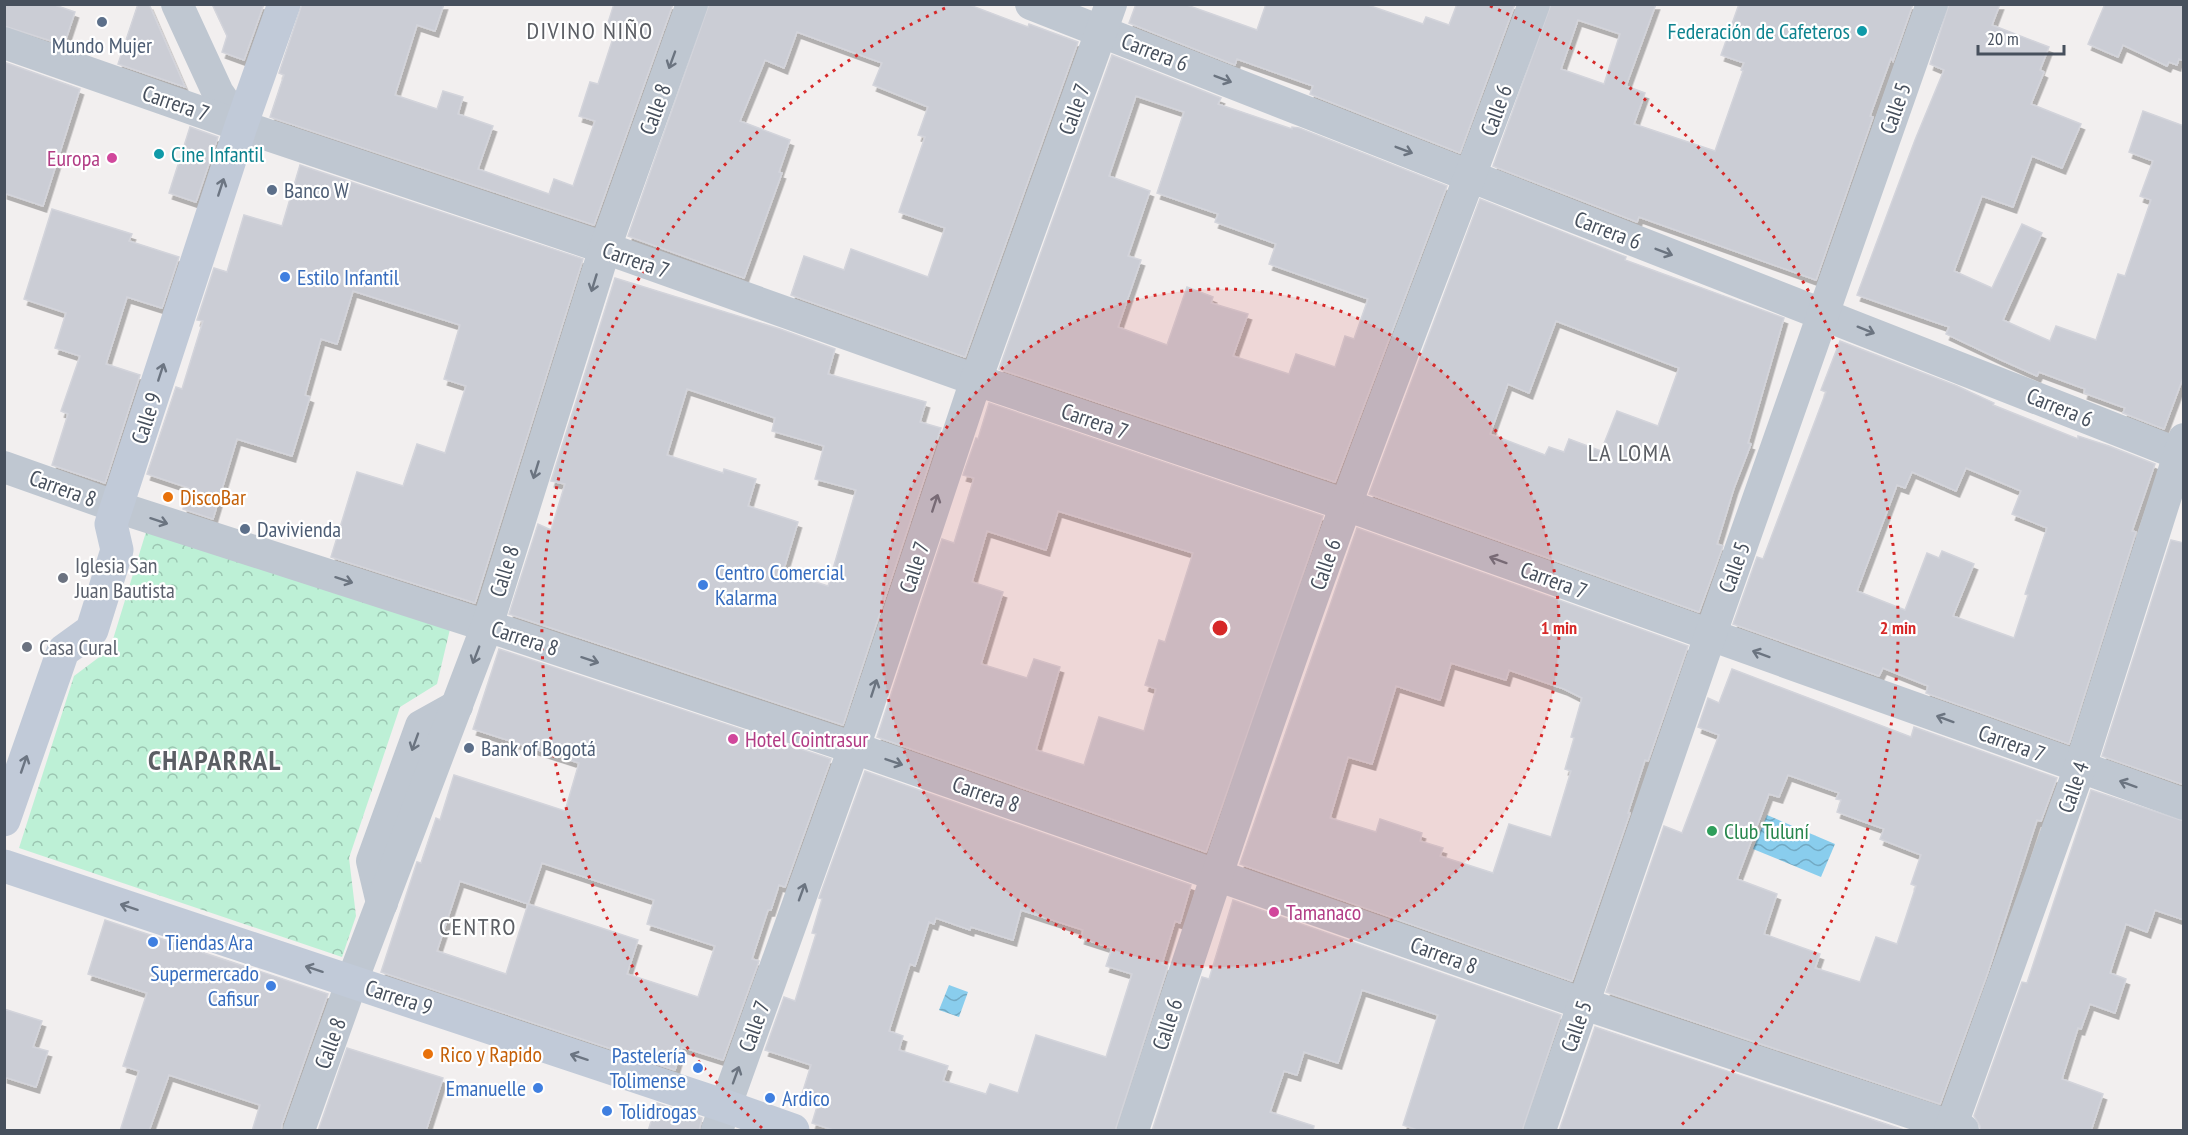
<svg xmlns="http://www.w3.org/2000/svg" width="2188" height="1135" font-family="'PT Sans Narrow',sans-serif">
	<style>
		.park { fill: url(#park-crowns) }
		.water { fill: url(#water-waves) }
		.building { fill: #cbcdd5; stroke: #d3d4db; stroke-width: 1.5; fill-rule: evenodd; filter: url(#shadow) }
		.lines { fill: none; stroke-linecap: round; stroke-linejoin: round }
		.street { stroke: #bfc7d1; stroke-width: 32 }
		.secondary { stroke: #c1cad8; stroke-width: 33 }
		.oneway { stroke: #6b7480 }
		.oneway2 { stroke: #6c7582 }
		.ring { fill: none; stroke: #d62828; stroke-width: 3; stroke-dasharray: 3 6 }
		.service-dot { fill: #5c6f8a; stroke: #fff; stroke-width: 2 }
		.culture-dot { fill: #0f9aa8; stroke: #fff; stroke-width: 2 }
		.hotel-dot { fill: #d1479c; stroke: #fff; stroke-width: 2 }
		.shop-dot { fill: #3f7fe0; stroke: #fff; stroke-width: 2 }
		.food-dot { fill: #e8710a; stroke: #fff; stroke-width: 2 }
		.worship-dot { fill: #6b7280; stroke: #fff; stroke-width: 2 }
		.leisure-dot { fill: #2e9e5b; stroke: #fff; stroke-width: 2 }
		.labels { text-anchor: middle; stroke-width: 4.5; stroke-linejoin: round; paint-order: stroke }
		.culture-label { font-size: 22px; fill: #0d838f; stroke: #fff; text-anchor: end }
		.service-label { font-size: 22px; fill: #4e5e75; stroke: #fff; text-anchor: start }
		.street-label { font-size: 22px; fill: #47505d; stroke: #fff }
		.hotel-label { font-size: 22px; fill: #b23c85; stroke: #fff; text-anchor: start }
		.shop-label { font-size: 22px; fill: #366cbe; stroke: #fff; text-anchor: start }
		.food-label { font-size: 22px; fill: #c56008; stroke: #fff; text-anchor: start }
		.worship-label { font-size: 22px; fill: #5b616d; stroke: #fff; text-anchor: start }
		.leisure-label { font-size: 22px; fill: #27864d; stroke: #fff; text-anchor: start }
		.neighbourhood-label { font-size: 24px; letter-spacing: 1.5px; fill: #5b5e64; stroke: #fff }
		.district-label { font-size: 28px; font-weight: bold; letter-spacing: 1.5px; fill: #5b5e64; stroke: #fff }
		.centre { fill: #d62828; stroke: #fff; stroke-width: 3 }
		.ring-label { font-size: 18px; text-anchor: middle; font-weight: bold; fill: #d62828; stroke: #fff; stroke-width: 4.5; stroke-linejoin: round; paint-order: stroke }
	</style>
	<defs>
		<pattern id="park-crowns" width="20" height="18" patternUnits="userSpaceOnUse" patternTransform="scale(1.5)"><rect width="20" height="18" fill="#bdf0d6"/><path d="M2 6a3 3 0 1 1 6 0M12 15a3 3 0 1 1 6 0" fill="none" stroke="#9bc5b1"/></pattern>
		<pattern id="water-waves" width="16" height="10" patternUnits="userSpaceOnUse" patternTransform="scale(1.5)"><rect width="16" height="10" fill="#89cded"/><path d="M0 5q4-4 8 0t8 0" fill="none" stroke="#72a9c3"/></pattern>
		<filter id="shadow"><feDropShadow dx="3.5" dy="6" stdDeviation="0" flood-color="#0004"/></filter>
	</defs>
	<rect width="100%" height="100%" fill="#f2efef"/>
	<path class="park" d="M 146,532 L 450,629 L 437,684 L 400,707 L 349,858 L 356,916 L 342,957 L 19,848 L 74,676 L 110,649 Z"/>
	<g class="water">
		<path d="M 1767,815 L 1835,844 L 1821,877 L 1753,849 Z"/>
		<path d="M 949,985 L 968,992 L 959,1017 L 939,1010 Z"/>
	</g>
	<g class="building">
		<path d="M 4,4 L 52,4 L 75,12 L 64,45 L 4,26 Z"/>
		<path d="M 138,4 L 149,4 L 185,87 L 118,64 Z"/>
		<path d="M 212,4 L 264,4 L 244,60 L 222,52 L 227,36 Z"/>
		<path d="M 302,4 L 444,4 L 435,31 L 417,25 L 395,95 L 437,109 L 443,91 L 463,97 L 458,114 L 493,126 L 478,169 L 549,194 L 554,179 L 573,186 L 595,121 L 579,116 L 590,82 L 598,84 L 615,32 L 606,29 L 614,4 L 673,4 L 594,225 L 270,117 L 284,75 L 279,73 Z"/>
		<path d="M 709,4 L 967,4 L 1028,27 L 1029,24 L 1078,42 L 965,357 L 791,295 L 804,256 L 844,270 L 851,249 L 928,277 L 945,228 L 899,212 L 925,137 L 918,135 L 928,107 L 873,85 L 882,63 L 797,32 L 784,68 L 765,60 L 740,121 L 790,140 L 779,172 L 782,173 L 744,278 L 628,236 Z"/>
		<path d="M 1136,4 L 1184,4 L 1257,30 L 1266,4 L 1365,4 L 1423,24 L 1426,17 L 1449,25 L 1457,4 L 1515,4 L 1460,153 L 1310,94 L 1313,86 L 1237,59 L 1235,65 L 1129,23 Z"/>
		<path d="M 1551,4 L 1656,4 L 1626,86 L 1645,93 L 1634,124 L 1715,151 L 1743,71 L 1741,70 L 1744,63 L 1721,55 L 1739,4 L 1913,4 L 1893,61 L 1891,58 L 1870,116 L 1873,117 L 1816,280 L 1639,217 L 1637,222 L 1493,166 ZM 1578,20 L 1620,34 L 1604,84 L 1561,69 Z"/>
		<path d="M 1949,4 L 2000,4 L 1992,25 L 2049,47 L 2040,70 L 2044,72 L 2031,104 L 2081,124 L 2062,168 L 2032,156 L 2013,207 L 1982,196 L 1954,271 L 1992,288 L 2022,224 L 2042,233 L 2003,320 L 2050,341 L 2056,326 L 2096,340 L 2118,274 L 2125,276 L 2151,200 L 2140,196 L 2153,161 L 2129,152 L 2143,111 L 2184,126 L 2184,375 L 2164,429 L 2123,413 L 2125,408 L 2084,393 L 2085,389 L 2039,372 L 2037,376 L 1999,359 L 1946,334 L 1949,327 L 1857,295 L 1915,140 L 1944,70 L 1930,64 Z"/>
		<path d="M 2105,4 L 2184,4 L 2184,61 L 2179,59 L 2177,65 L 2169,62 L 2167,66 L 2123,45 L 2118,57 L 2088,44 Z"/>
		<path d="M 1112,55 L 1221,98 L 1218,104 L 1292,129 L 1292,127 L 1299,128 L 1447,186 L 1335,482 L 999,369 ZM 1136,96 L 1184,112 L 1157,193 L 1218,214 L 1215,222 L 1276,244 L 1269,264 L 1368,299 L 1354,339 L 1345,336 L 1335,367 L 1296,354 L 1289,374 L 1233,356 L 1248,314 L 1211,303 L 1213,297 L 1187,287 L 1167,345 L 1118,327 L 1141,260 L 1128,256 L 1150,191 L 1109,176 Z"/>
		<path d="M 4,62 L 80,89 L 43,206 L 4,193 Z"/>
		<path d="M 190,127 L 218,137 L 196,202 L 169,193 Z"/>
		<path d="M 300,165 L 583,259 L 475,603 L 331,557 L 357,472 L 403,486 L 417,444 L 445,453 L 466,386 L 444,379 L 460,325 L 353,291 L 337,344 L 321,339 L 305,395 L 310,397 L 292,456 L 237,439 L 213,519 L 183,509 L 189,488 L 147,474 L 176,387 L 182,389 L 203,321 L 197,320 L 214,268 L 227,272 L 244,215 L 282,226 Z"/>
		<path d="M 1480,199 L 1626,257 L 1625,260 L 1784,318 L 1748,443 L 1751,444 L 1734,488 L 1717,544 L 1723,546 L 1699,612 L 1369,494 ZM 1556,321 L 1679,368 L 1658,426 L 1617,411 L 1601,451 L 1569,439 L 1564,452 L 1549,447 L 1545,455 L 1490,434 L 1508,384 L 1529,393 Z"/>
		<path d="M 52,209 L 132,234 L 129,241 L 179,257 L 162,308 L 127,297 L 106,364 L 140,375 L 105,483 L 52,465 L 68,414 L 61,411 L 80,356 L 55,348 L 66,313 L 24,299 Z"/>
		<path d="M 615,278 L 780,329 L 835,349 L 828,374 L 926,402 L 920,422 L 941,428 L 843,725 L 509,614 L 538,524 L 551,530 L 565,484 L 551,481 ZM 687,389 L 775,418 L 772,431 L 824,446 L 815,479 L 856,490 L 828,586 L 783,572 L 798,522 L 748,506 L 756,479 L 724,469 L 723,473 L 667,455 Z"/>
		<path d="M 1840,341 L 1957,386 L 1994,403 L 1993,405 L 2078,439 L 2078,436 L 2109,446 L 2155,464 L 2132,531 L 2136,532 L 2069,744 L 1926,693 L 1928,686 L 1883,668 L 1879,676 L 1733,624 L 1757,557 L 1763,559 L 1826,392 L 1821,390 ZM 1966,468 L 2021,491 L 2012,514 L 2047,528 L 2025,594 L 2028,595 L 2014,638 L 1953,616 L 1974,564 L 1942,551 L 1939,558 L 1927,553 L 1905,610 L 1857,591 L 1897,485 L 1905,488 L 1912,472 L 1956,491 Z"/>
		<path d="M 989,403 L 1323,516 L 1206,852 L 877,737 L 942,539 L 954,543 L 974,478 L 963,475 L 976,438 L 978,439 ZM 1058,511 L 1193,553 L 1165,642 L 1159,640 L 1145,685 L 1156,689 L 1144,731 L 1099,717 L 1084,765 L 1036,750 L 1060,667 L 1034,659 L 1027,678 L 981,664 L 1003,592 L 972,582 L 987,531 L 1046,550 Z"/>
		<path d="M 1357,528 L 1688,646 L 1648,761 L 1645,760 L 1628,813 L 1630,813 L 1572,981 L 1240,864 ZM 1451,663 L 1506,680 L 1509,670 L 1564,689 L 1582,698 L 1571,737 L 1574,738 L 1565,769 L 1571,771 L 1551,837 L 1509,824 L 1493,873 L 1440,856 L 1443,848 L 1420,841 L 1422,833 L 1380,819 L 1376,832 L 1330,818 L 1348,757 L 1372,764 L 1396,686 L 1440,700 Z"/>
		<path d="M 2171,540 L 2184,543 L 2184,785 L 2102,756 Z"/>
		<path d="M 499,649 L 831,759 L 785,887 L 779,885 L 771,910 L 768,910 L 752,959 L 759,961 L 723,1060 L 682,1047 L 675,1070 L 381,972 L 417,862 L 421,863 L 436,818 L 440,820 L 454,775 L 565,811 L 579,763 L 473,729 ZM 542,863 L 654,900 L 647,924 L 715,946 L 698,997 L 627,974 L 638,940 L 528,904 ZM 460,881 L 528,904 L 506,974 L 437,951 Z"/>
		<path d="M 1732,669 L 1911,737 L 1914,727 L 2057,778 L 2041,821 L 2037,820 L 1988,972 L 1940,1104 L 1606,992 L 1664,826 L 1682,833 L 1719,735 L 1698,727 L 1708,698 L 1719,703 ZM 1788,775 L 1839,793 L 1836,799 L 1841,800 L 1837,812 L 1884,829 L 1880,839 L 1921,855 L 1911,884 L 1916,886 L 1897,944 L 1876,937 L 1860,982 L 1815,968 L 1820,954 L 1764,934 L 1777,894 L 1737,879 L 1769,794 L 1779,797 Z"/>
		<path d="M 865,771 L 1191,885 L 1180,923 L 1175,921 L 1162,964 L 1168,966 L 1115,1131 L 836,1131 L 812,1123 L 819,1100 L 802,1094 L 811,1065 L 765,1050 L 784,997 L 795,1001 L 816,934 L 812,933 L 822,899 L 819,898 ZM 1021,910 L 1083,930 L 1081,938 L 1112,948 L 1106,966 L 1132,974 L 1106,1057 L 1036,1035 L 1018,1093 L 990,1084 L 986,1094 L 943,1081 L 948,1066 L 899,1050 L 903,1036 L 889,1031 L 910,964 L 915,966 L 929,922 L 934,924 L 936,918 L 970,930 L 971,927 L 1013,940 Z"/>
		<path d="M 2091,790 L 2184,821 L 2184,920 L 2155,910 L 2147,932 L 2126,924 L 2110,973 L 2126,979 L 2115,1013 L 2090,1004 L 2081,1029 L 2078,1028 L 2062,1079 L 2103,1094 L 2091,1131 L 1980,1131 L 1980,1126 L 1974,1116 L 2022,982 L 2027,983 Z"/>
		<path d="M 1233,900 L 1561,1015 L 1522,1131 L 1420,1131 L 1403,1125 L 1438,1015 L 1362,990 L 1338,1063 L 1304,1052 L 1297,1075 L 1284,1071 L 1270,1112 L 1314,1126 L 1313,1131 L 1152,1131 L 1202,977 L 1209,979 Z"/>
		<path d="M 105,920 L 328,994 L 282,1124 L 281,1131 L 252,1131 L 260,1105 L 169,1075 L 149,1131 L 120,1131 L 139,1071 L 123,1066 L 147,993 L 88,974 Z"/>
		<path d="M 4,1009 L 42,1021 L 33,1047 L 48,1051 L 36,1087 L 4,1077 Z"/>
		<path d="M 1595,1027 L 1907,1131 L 1559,1131 Z"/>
		<path d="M 347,1048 L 443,1078 L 426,1131 L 318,1131 Z"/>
		<path d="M 657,1103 L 702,1118 L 699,1131 L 648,1131 Z"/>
	</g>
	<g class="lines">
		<g class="street">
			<path d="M 177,4 L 218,93 L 241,126"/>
			<path d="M 1031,4 L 2184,456"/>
			<path d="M 4,43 L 241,126 L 605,248 L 976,380 L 1346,505 L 2184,804"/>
			<path d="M 4,467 L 117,507 L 487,626 L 854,748 L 1584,1004 L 1963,1130"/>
			<path d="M 382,903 L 372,861 L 421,726 L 457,706"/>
			<path d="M 299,1130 L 352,981 L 487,626 L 605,248 L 692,4"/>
			<path d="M 717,1130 L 854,748 L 976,380 L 1111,4"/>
			<path d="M 1133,1130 C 1201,921 1270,712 1346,505 C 1407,338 1473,172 1534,4"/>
			<path d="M 1540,1130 L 1710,636 L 1932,4"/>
			<path d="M 1950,1130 L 2080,767 L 2184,439"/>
		</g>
		<g class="secondary">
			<path d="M 4,820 L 63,651 L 92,630 L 117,550 L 111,524 L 241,126 L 284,4"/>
			<path d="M 4,866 L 725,1106 L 793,1130"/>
		</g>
	</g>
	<defs><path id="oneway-shaft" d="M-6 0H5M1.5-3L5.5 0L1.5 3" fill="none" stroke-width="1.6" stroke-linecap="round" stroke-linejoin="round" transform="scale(1.5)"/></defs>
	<g class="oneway">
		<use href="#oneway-shaft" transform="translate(672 60) rotate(110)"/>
		<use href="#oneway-shaft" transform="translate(1223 79) rotate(21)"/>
		<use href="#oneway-shaft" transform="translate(1404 150) rotate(21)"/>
		<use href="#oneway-shaft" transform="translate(1664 252) rotate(21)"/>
		<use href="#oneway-shaft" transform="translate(594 283) rotate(107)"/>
		<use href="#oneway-shaft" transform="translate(1866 330) rotate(22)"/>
		<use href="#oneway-shaft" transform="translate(536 470) rotate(107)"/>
		<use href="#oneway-shaft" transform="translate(935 503) rotate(-72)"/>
		<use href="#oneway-shaft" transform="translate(159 521) rotate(18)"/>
		<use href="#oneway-shaft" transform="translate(1498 560) rotate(-160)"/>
		<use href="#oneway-shaft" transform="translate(344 580) rotate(18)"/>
		<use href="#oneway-shaft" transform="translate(1761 654) rotate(-160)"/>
		<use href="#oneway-shaft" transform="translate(476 655) rotate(111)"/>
		<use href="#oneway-shaft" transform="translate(590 660) rotate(18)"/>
		<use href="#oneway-shaft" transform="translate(874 688) rotate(-72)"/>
		<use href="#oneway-shaft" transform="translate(1945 719) rotate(-160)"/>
		<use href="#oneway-shaft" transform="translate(415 742) rotate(110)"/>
		<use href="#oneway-shaft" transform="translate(894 762) rotate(19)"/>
		<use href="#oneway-shaft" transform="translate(2128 784) rotate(-160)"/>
		<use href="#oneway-shaft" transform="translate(802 892) rotate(-70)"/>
		<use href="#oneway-shaft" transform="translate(736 1075) rotate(-70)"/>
	</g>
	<g class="oneway2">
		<use href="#oneway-shaft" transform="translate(221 187) rotate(-72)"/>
		<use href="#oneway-shaft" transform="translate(161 372) rotate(-72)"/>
		<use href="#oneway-shaft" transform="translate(24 764) rotate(-71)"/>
		<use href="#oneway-shaft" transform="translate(129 907) rotate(-162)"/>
		<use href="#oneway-shaft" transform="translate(314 969) rotate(-162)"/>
		<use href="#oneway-shaft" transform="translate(579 1057) rotate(-162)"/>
	</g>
	<circle cx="1220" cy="628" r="339" fill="#d62828" fill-opacity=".12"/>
	<g class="ring">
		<circle cx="1220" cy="628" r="339"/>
		<path d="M762 1128A678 678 0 0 1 950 6M1490 6A678 678 0 0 1 1678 1128"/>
	</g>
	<g class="service-dot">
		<circle cx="102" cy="22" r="6"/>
		<circle cx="272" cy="190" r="6"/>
		<circle cx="245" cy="529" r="6"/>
		<circle cx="469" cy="748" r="6"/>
	</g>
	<g class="culture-dot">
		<circle cx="1862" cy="31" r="6"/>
		<circle cx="159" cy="154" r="6"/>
	</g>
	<g class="hotel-dot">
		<circle cx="112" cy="158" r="6"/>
		<circle cx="733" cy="739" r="6"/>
		<circle cx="1274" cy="912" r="6"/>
	</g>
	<g class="shop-dot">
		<circle cx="285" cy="277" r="6"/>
		<circle cx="703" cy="585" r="6"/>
		<circle cx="153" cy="942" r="6"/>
		<circle cx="271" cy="986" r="6"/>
		<circle cx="698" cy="1068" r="6"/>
		<circle cx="538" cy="1088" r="6"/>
		<circle cx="770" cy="1098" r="6"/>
		<circle cx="607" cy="1111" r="6"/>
	</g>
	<g class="food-dot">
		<circle cx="168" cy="497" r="6"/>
		<circle cx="428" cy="1054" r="6"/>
	</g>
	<g class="worship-dot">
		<circle cx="63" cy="578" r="6"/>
		<circle cx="27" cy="647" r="6"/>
	</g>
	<circle class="leisure-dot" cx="1712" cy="831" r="6"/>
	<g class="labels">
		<g class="culture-label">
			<text x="1850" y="39">Federación de Cafeteros</text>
			<text x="171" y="162" text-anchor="start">Cine Infantil</text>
		</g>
		<g class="service-label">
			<text x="102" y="53" text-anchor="middle">Mundo Mujer</text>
			<text x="284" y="198">Banco W</text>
			<text x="257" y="537">Davivienda</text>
			<text x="481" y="756">Bank of Bogotá</text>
		</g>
		<g class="street-label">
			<text transform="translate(1155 52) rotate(21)" y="8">Carrera 6</text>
			<text transform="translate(176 103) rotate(19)" y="8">Carrera 7</text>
			<text transform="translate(1895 108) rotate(-71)" y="8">Calle 5</text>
			<text transform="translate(655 109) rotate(-70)" y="8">Calle 8</text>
			<text transform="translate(1074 109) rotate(-70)" y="8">Calle 7</text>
			<text transform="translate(1496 110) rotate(-70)" y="8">Calle 6</text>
			<text transform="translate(1608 230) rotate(21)" y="8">Carrera 6</text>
			<text transform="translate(636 260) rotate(19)" y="8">Carrera 7</text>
			<text transform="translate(2060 407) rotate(22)" y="8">Carrera 6</text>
			<text transform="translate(146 418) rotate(-72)" y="8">Calle 9</text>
			<text transform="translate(1095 421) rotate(19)" y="8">Carrera 7</text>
			<text transform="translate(63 488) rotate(20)" y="8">Carrera 8</text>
			<text transform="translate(1325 564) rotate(-71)" y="8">Calle 6</text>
			<text transform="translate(914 567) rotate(-72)" y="8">Calle 7</text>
			<text transform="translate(1734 567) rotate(-70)" y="8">Calle 5</text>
			<text transform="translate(504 571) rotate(-73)" y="8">Calle 8</text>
			<text transform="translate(1554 580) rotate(20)" y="8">Carrera 7</text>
			<text transform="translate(525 638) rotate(18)" y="8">Carrera 8</text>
			<text transform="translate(2012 743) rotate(20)" y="8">Carrera 7</text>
			<text transform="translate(2073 787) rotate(-71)" y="8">Calle 4</text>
			<text transform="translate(986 794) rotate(19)" y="8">Carrera 8</text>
			<text transform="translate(1444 955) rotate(20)" y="8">Carrera 8</text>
			<text transform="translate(399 997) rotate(18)" y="8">Carrera 9</text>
			<text transform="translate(1167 1024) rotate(-72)" y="8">Calle 6</text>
			<text transform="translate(754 1026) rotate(-70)" y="8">Calle 7</text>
			<text transform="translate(1576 1026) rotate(-71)" y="8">Calle 5</text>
			<text transform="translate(330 1043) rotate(-70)" y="8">Calle 8</text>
		</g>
		<g class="hotel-label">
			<text x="100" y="166" text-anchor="end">Europa</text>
			<text x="745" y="747">Hotel Cointrasur</text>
			<text x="1286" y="920">Tamanaco</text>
		</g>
		<g class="shop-label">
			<text x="297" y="285">Estilo Infantil</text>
			<text x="715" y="580">Centro Comercial<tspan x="715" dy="25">Kalarma</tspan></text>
			<text x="165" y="950">Tiendas Ara</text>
			<text x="259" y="981" text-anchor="end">Supermercado<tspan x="259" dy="25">Cafisur</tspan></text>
			<text x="686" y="1063" text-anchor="end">Pastelería<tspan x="686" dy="25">Tolimense</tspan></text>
			<text x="526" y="1096" text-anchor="end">Emanuelle</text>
			<text x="782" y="1106">Ardico</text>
			<text x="619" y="1119">Tolidrogas</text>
		</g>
		<g class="food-label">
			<text x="180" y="505">DiscoBar</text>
			<text x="440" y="1062">Rico y Rapido</text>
		</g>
		<g class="worship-label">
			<text x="75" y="573">Iglesia San<tspan x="75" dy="25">Juan Bautista</tspan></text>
			<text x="39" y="655">Casa Cural</text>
		</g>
		<g class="leisure-label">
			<text x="1724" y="839">Club Tuluní</text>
		</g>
		<g class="neighbourhood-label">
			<text x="590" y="39">DIVINO NIÑO</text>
			<text x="1630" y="461">LA LOMA</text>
			<text x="478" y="935">CENTRO</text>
		</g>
		<g class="district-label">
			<text x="215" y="770">CHAPARRAL</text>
		</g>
	</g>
	<circle cx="1220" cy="628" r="9" class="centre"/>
	<g class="ring-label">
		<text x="1559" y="634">1 min</text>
		<text x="1898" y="634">2 min</text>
	</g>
	<rect width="2188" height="1135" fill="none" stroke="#47505d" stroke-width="12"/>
	<path d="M1978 45v9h86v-9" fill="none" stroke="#47505d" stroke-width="3"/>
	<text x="1987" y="45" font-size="18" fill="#47505d" stroke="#ffffff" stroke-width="4.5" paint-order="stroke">20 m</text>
</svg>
